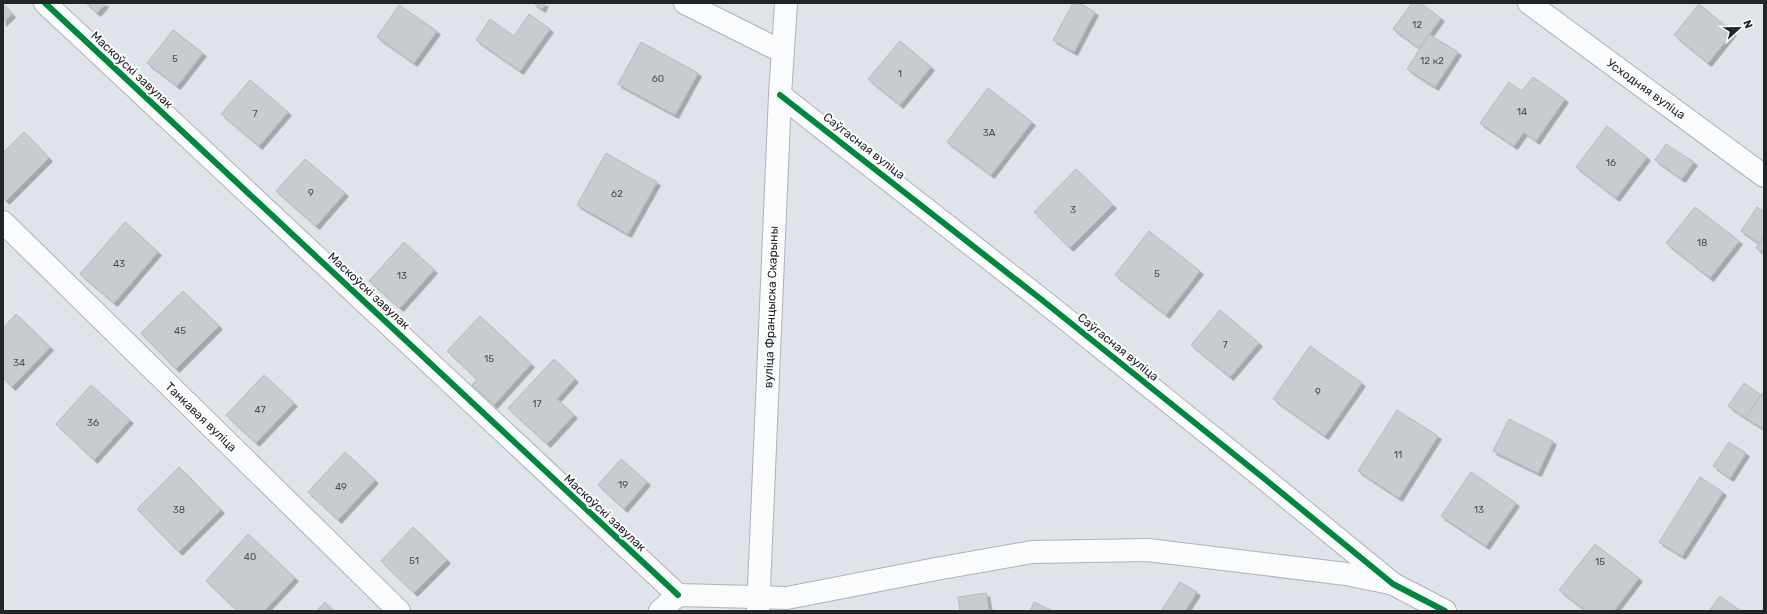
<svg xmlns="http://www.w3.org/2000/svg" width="1767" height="614" font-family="Rubik,sans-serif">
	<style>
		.building { fill: #c8ccd0; stroke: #b7bbbf; filter: url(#shadow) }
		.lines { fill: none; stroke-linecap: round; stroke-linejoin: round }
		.street-casing { stroke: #aeb2b6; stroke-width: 24 }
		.street { stroke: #fafbfc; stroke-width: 22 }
		.cycleway-casing { stroke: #fff; stroke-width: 8 }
		.cycleway { stroke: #00873e; stroke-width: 6 }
		.labels { text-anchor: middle; stroke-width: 4; stroke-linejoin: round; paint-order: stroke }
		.number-label { font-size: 10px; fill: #4b4f52 }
		.street-label { font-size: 12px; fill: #212528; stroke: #fff }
	</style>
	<defs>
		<filter id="shadow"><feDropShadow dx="3.5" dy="3.5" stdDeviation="0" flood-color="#0004"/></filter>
	</defs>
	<rect width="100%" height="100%" fill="#dee4e9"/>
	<g class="building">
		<path d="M 86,3 L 106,3 L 97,13 Z"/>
		<path d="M 533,3 L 545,3 L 542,9 Z"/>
		<path d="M 1073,3 L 1079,3 L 1095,12 L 1074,52 L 1053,40 Z"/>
		<path d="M 1412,3 L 1420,3 L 1441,18 L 1419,48 L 1393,29 Z"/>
		<path d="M 3,4 L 12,14 L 3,23 Z"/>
		<path d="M 1699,4 L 1733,32 L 1708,63 L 1674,35 Z"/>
		<path d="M 399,5 L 437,31 L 414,63 L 377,37 Z"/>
		<path d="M 529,14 L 550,29 L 520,71 L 476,40 L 490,19 L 514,36 Z"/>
		<path d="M 173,30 L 203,53 L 177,86 L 147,63 Z"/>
		<path d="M 1429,34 L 1458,52 L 1435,87 L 1407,69 Z"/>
		<path d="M 900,41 L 931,67 L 900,105 L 868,79 Z"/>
		<path d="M 641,42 L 698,73 L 675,115 L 618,84 Z"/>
		<path d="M 1533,77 L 1565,99 L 1536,141 L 1524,132 L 1514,146 L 1480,123 L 1509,82 L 1522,91 Z"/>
		<path d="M 250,80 L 288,112 L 259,146 L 221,114 Z"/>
		<path d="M 988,88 L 1032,122 L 991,175 L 947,142 Z"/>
		<path d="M 1607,126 L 1647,157 L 1616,198 L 1576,167 Z"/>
		<path d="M 24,132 L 49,158 L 6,201 L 3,198 L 3,153 Z"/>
		<path d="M 1666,144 L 1694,162 L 1682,179 L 1655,160 Z"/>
		<path d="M 606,153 L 657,182 L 628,234 L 577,205 Z"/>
		<path d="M 305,159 L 345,193 L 316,226 L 276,191 Z"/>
		<path d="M 1076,169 L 1113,205 L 1070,248 L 1034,212 Z"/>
		<path d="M 1695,207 L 1739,241 L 1710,278 L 1666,243 Z"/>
		<path d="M 1757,207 L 1764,212 L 1764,236 L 1759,243 L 1741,231 Z"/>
		<path d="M 125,222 L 158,252 L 114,303 L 80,274 Z"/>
		<path d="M 1149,231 L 1200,271 L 1166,315 L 1115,275 Z"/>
		<path d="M 1764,236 L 1764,253 L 1756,248 Z"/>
		<path d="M 404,242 L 434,270 L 400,308 L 369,281 Z"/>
		<path d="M 183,291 L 219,326 L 176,369 L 141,333 Z"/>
		<path d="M 1220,310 L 1259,343 L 1230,377 L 1191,345 Z"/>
		<path d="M 16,314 L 50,347 L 12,387 L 3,378 L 3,328 Z"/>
		<path d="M 480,316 L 531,364 L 494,405 L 472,385 L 477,379 L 447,351 Z"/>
		<path d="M 1310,346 L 1362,383 L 1325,436 L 1273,399 Z"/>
		<path d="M 554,359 L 575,379 L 557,399 L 574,415 L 547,444 L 508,408 Z"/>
		<path d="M 264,375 L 294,403 L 256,443 L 226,415 Z"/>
		<path d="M 1744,383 L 1761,395 L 1746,418 L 1728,406 Z"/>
		<path d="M 91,385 L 130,420 L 94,460 L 56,424 Z"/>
		<path d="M 1764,391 L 1764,429 L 1746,418 Z"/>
		<path d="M 1397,410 L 1438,436 L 1399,498 L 1358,471 Z"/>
		<path d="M 1509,419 L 1553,441 L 1538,473 L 1493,451 Z"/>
		<path d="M 1729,442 L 1746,453 L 1730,478 L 1713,466 Z"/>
		<path d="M 345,452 L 375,480 L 338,520 L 308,492 Z"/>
		<path d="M 621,459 L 647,482 L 624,509 L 598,485 Z"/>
		<path d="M 179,467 L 221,510 L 179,552 L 137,509 Z"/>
		<path d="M 1471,472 L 1516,503 L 1486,546 L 1441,516 Z"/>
		<path d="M 1700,477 L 1723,492 L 1682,556 L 1659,542 Z"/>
		<path d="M 413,527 L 447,560 L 414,593 L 381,561 Z"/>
		<path d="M 248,534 L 295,578 L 264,611 L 238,611 L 206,581 Z"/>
		<path d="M 1595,544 L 1639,578 L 1614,611 L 1586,611 L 1559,590 Z"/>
		<path d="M 1180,582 L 1197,592 L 1185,611 L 1161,611 Z"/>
		<path d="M 986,593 L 989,611 L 960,611 L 958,597 Z"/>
		<path d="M 1720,596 L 1741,611 L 1709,611 Z"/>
		<path d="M 325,602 L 333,611 L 316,611 Z"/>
		<path d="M 1034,602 L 1053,611 L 1030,611 Z"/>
	</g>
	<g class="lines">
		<defs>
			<g id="street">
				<path d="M 45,3 L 678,595"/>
				<path d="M 685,3 L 783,52"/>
				<path d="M 1529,3 L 1764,176"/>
				<path d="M 780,95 L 1042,300 L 1266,480 L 1393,584 L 1445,611"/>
				<path d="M 3,222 L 399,611"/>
				<path d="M 660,611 L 678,595 L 787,598 L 936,569 L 1032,552 L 1148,550 L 1346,574 L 1390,583"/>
				<path d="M 758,611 L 780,95 L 786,3"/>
			</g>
		</defs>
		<use href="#street" class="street-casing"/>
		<use href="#street" class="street"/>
		<defs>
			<g id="cycleway">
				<path d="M 45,3 L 678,595"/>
				<path d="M 780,95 L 1042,300 L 1266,480 L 1393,584 L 1445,611"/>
			</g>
		</defs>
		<use href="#cycleway" class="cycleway-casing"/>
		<use href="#cycleway" class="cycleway"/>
	</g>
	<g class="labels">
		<g class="number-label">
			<text x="1417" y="28">12</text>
			<text x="175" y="62">5</text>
			<text x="1432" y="64">12 к2</text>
			<text x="900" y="77">1</text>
			<text x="658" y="82">60</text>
			<text x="1522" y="115">14</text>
			<text x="255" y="117">7</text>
			<text x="989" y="136">3А</text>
			<text x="1611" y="166">16</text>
			<text x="311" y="196">9</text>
			<text x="617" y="197">62</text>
			<text x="1073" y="213">3</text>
			<text x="1702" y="246">18</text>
			<text x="119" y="267">43</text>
			<text x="1157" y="277">5</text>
			<text x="402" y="279">13</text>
			<text x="180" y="334">45</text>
			<text x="1225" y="348">7</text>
			<text x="489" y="362">15</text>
			<text x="19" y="366">34</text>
			<text x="1318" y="395">9</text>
			<text x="537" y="407">17</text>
			<text x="260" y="413">47</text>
			<text x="93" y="426">36</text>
			<text x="1398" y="458">11</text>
			<text x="623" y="488">19</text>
			<text x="341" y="490">49</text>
			<text x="179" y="513">38</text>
			<text x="1479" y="513">13</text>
			<text x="250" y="560">40</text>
			<text x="414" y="564">51</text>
			<text x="1600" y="565">15</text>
		</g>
		<g class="street-label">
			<text transform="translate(132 70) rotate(43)" y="4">Маскоўскі завулак</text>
			<text transform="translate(1646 89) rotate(36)" y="4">Усходняя вуліца</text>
			<text transform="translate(864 146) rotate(38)" y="4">Саўгасная вуліца</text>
			<text transform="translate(369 291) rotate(43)" y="4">Маскоўскі завулак</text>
			<text transform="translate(771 307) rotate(-88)" y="4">вуліца Францыска Скарыны</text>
			<text transform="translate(1118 347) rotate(39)" y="4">Саўгасная вуліца</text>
			<text transform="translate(201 417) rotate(44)" y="4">Танкавая вуліца</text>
			<text transform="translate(605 513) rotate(43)" y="4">Маскоўскі завулак</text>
		</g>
	</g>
	<rect width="1767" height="614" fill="none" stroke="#212528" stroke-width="8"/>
	<g transform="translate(1739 28) rotate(68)" stroke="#ffffff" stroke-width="3" paint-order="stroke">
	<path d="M0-3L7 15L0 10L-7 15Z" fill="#212528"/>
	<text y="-6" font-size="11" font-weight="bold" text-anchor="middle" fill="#212528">N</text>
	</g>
</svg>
